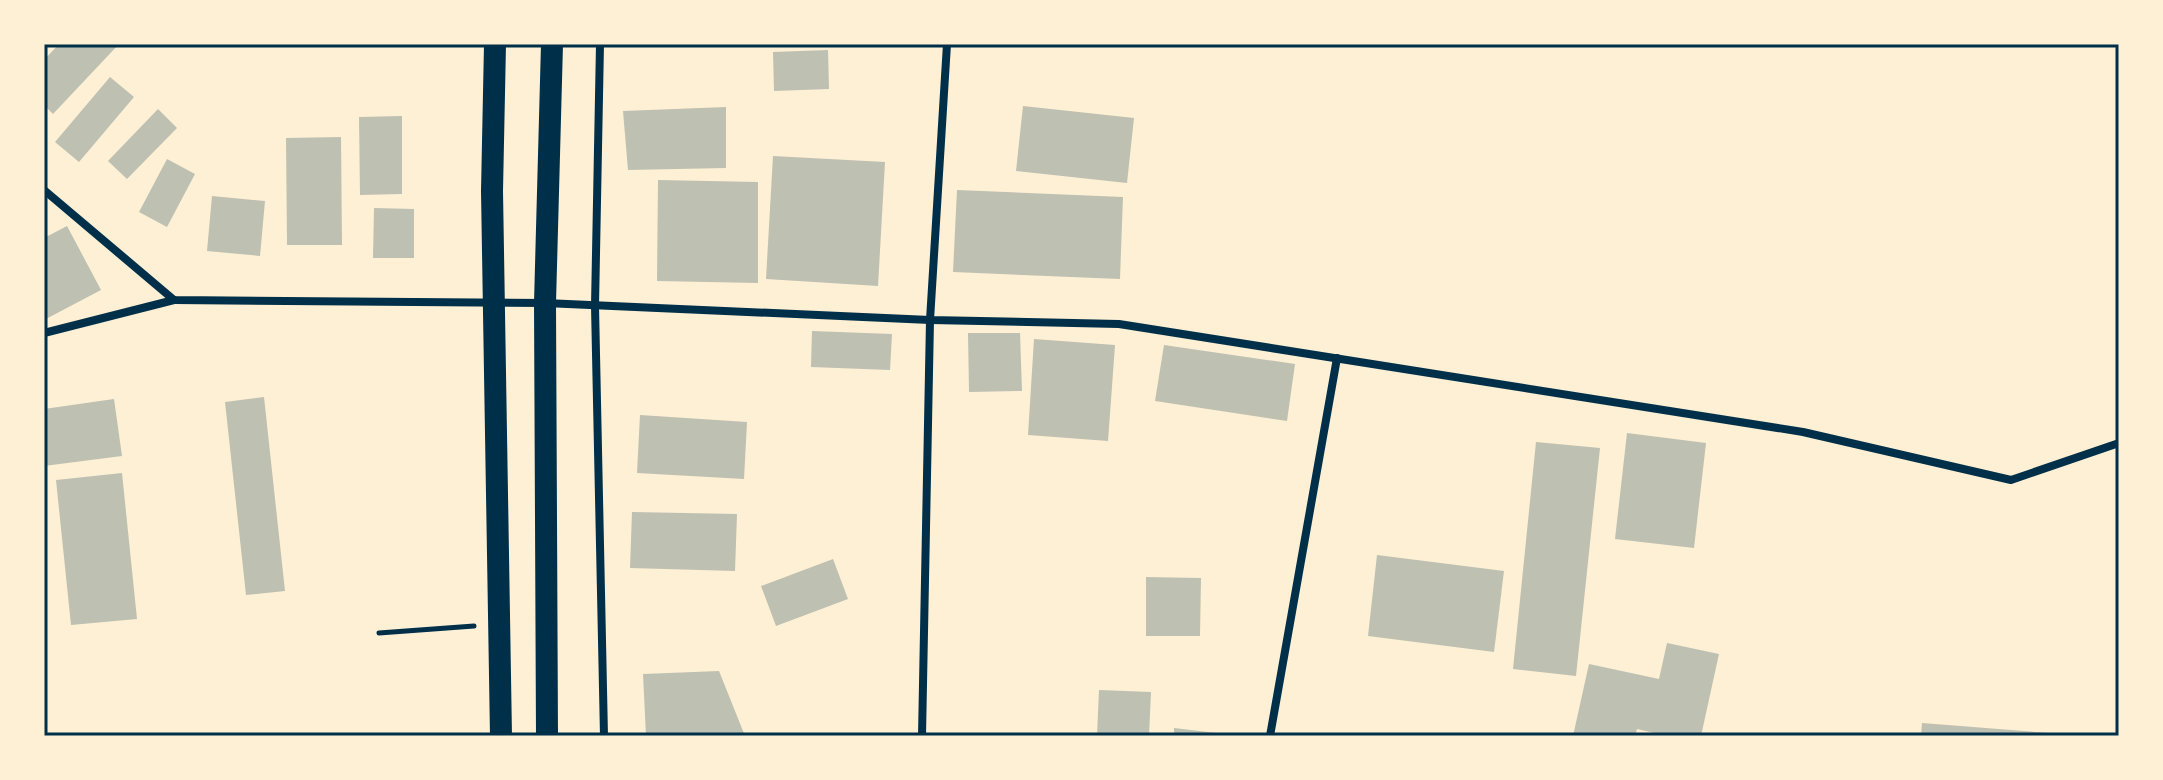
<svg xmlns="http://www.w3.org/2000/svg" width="2163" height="780" font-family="'Public Sans',sans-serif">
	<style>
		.building { fill: #bec0b2 }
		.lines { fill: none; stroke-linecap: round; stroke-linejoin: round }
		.path { stroke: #003049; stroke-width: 5 }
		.minor { stroke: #003049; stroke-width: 8 }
		.trunk { stroke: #003049; stroke-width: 22 }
		.neatline { fill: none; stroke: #003049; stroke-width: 3 }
	</style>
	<rect width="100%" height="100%" fill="#fdf0d5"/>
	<g class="building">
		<path d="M 59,44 L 119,44 L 53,114 L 44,105 L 44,60 Z"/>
		<path d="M 828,50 L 829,89 L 774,91 L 773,52 Z"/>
		<path d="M 110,77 L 134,97 L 79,162 L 55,142 Z"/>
		<path d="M 1023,106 L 1134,118 L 1127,183 L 1016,171 Z"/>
		<path d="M 726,107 L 726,168 L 628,170 L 623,111 Z"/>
		<path d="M 158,109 L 177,128 L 127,179 L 108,161 Z"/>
		<path d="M 402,116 L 402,194 L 360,195 L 359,117 Z"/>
		<path d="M 341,137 L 342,245 L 287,245 L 286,138 Z"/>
		<path d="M 773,156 L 885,162 L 878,286 L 766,279 Z"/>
		<path d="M 167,159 L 195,174 L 167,227 L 139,212 Z"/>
		<path d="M 658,180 L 758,182 L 758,283 L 657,281 Z"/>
		<path d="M 957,190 L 1123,197 L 1120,279 L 953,272 Z"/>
		<path d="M 212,196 L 265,201 L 260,256 L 207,251 Z"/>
		<path d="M 374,208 L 414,209 L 414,258 L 373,258 Z"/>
		<path d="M 67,226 L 101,290 L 44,320 L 44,238 Z"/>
		<path d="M 812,331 L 892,334 L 890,370 L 811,367 Z"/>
		<path d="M 968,333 L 1020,333 L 1022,391 L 969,392 Z"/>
		<path d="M 1034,339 L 1115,345 L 1108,441 L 1028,435 Z"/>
		<path d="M 1164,345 L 1295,364 L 1287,421 L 1155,401 Z"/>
		<path d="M 264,397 L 285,591 L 246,595 L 225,402 Z"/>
		<path d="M 114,399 L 122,456 L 44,466 L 44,409 Z"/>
		<path d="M 640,415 L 747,422 L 744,479 L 637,473 Z"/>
		<path d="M 1627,433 L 1706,443 L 1694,548 L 1615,539 Z"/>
		<path d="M 1536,442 L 1600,448 L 1576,676 L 1513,669 Z"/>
		<path d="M 122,473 L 137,619 L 71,625 L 56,480 Z"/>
		<path d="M 632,512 L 737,514 L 735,571 L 630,568 Z"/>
		<path d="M 1377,555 L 1504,571 L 1494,652 L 1368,636 Z"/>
		<path d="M 833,559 L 848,599 L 776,626 L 761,586 Z"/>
		<path d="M 1146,577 L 1201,578 L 1200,636 L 1146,636 Z"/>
		<path d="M 1667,643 L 1719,654 L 1701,736 L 1667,736 L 1637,729 L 1635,736 L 1573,736 L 1589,664 L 1659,679 Z"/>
		<path d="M 719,671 L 745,736 L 646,736 L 643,674 Z"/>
		<path d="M 1099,690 L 1151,692 L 1149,736 L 1097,736 Z"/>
		<path d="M 1922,723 L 2062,734 L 2062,736 L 1921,736 Z"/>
		<path d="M 1174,728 L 1225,734 L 1224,736 L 1174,736 Z"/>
	</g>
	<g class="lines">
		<path class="path" d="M 379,633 L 474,626"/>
		<g class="minor">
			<path d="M 600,44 L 595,306 L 604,736"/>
			<path d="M 44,190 L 174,300 L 545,303 L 930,320 L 1119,324 L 1803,432 L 2011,480 L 2119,443"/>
			<path d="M 44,333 L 174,300"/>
			<path d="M 922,736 L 930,320 L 947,44"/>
			<path d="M 1270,736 L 1337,358"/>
		</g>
		<g class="trunk">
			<path d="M 495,44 L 492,191 L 501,736"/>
			<path d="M 547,736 L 545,303 L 552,44"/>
		</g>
	</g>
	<rect width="2163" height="780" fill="none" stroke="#fdf0d5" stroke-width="92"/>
	<rect x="46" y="46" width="2071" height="688" class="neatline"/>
</svg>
